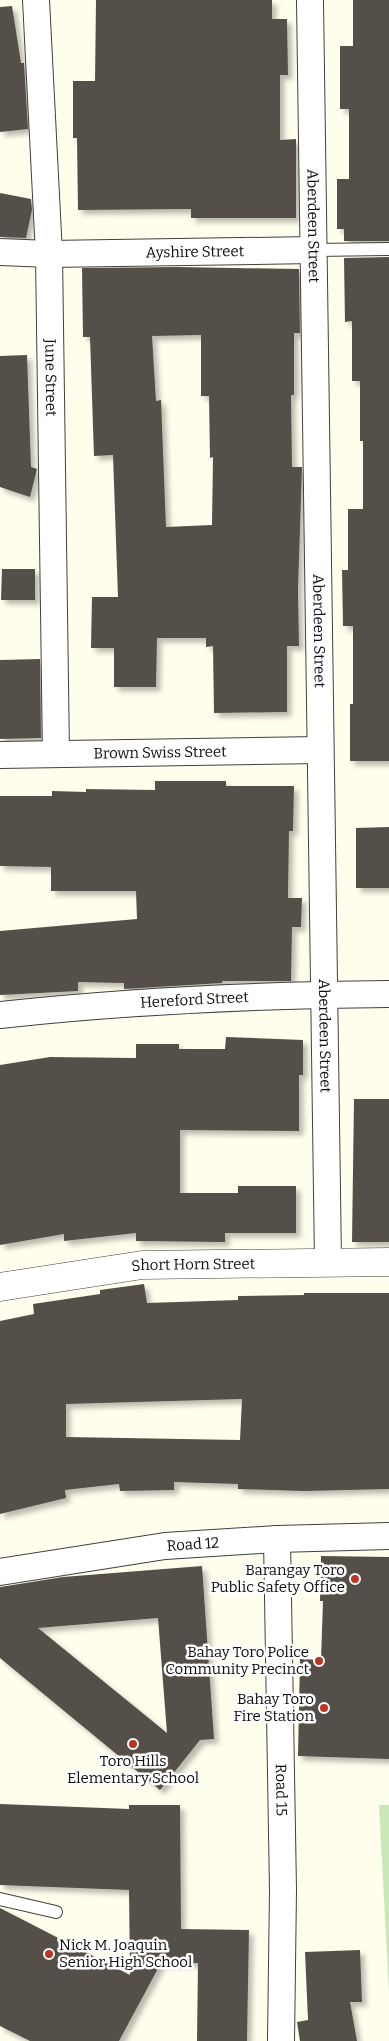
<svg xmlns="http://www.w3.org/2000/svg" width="389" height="2041" font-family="Bitter,serif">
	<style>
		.green { fill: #cae8b7 }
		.building { fill: #555049; fill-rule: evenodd; filter: url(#shadow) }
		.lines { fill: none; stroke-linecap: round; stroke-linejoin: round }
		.service-casing { stroke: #404040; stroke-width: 14 }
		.minor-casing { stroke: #404040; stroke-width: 28 }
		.tertiary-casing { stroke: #404040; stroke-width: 29 }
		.service { stroke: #fff; stroke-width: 12 }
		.minor { stroke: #fff; stroke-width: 26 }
		.tertiary { stroke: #fff; stroke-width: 28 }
		.poi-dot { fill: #bb3527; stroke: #fff; stroke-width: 2 }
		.labels { text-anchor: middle; stroke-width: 5; stroke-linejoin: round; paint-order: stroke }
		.street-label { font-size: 15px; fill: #0d0d0d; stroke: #fff }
		.poi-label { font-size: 15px; fill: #0d0d0d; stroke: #fff; text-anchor: end }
	</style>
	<defs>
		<filter id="shadow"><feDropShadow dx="4.5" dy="4.5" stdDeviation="2.5" flood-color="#0004"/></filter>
	</defs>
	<rect width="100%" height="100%" fill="#fffeed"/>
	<path class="green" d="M 379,1805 L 389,1805 L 389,1994 Z"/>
	<g class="building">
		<path d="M 96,0 L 272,0 L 272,19 L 287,19 L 288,75 L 280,75 L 280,140 L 296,139 L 296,218 L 191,218 L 191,209 L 78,210 L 77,138 L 73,138 L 73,81 L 95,81 Z"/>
		<path d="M 353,0 L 389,0 L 389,241 L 344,241 L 344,229 L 337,229 L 337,179 L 349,179 L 349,109 L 340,109 L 340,46 L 353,46 Z"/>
		<path d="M 12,6 L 21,63 L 24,63 L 28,129 L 0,132 L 0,7 Z"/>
		<path d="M 0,193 L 31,199 L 32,210 L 26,238 L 0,237 Z"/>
		<path d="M 389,257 L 389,761 L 350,761 L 350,704 L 353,704 L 353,626 L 343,626 L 342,570 L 348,570 L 348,509 L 363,509 L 363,441 L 360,441 L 360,381 L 352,381 L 352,321 L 345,322 L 344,258 Z"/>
		<path d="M 177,267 L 299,269 L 300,333 L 294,333 L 294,395 L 291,395 L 292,467 L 302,467 L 298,590 L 299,646 L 287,646 L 287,712 L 214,713 L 213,646 L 206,647 L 206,638 L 157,638 L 156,687 L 114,687 L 114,648 L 91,648 L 92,597 L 118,597 L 113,455 L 94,456 L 90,337 L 83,337 L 82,268 ZM 201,335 L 201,396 L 209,396 L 210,458 L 213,457 L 212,525 L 166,527 L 161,400 L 156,401 L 152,336 Z"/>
		<path d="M 27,355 L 31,467 L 37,469 L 30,497 L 0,487 L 0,356 Z"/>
		<path d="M 2,569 L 35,569 L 35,600 L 1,600 Z"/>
		<path d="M 40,659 L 41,738 L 0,739 L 0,660 Z"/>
		<path d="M 155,781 L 226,781 L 226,786 L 294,786 L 293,831 L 289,831 L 288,898 L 302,898 L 301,927 L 292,927 L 291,981 L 222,981 L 222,983 L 124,989 L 124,983 L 78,982 L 78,991 L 0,995 L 0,931 L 137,919 L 136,891 L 51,891 L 51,867 L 0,866 L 0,796 L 52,796 L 52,791 L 86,792 L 86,789 L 155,790 Z"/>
		<path d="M 389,827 L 389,888 L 356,888 L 356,828 Z"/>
		<path d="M 226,1037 L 303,1040 L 303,1075 L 299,1075 L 299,1131 L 180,1130 L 180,1193 L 238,1193 L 238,1186 L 296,1186 L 296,1233 L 225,1233 L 225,1242 L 136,1241 L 136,1233 L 64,1241 L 64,1234 L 0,1245 L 0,1065 L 50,1057 L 136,1058 L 136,1044 L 179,1044 L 179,1049 L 225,1049 Z"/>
		<path d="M 354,1099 L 389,1099 L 389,1242 L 352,1242 Z"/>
		<path d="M 144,1284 L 147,1303 L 238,1300 L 238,1296 L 304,1295 L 304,1293 L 389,1293 L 389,1489 L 304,1491 L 238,1489 L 238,1484 L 174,1482 L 174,1490 L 120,1491 L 119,1484 L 65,1490 L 66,1498 L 0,1514 L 0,1321 L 34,1314 L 33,1304 L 100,1294 L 100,1290 ZM 242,1399 L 240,1440 L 66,1437 L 66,1404 Z"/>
		<path d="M 321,1556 L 389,1557 L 389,1759 L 298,1756 L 300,1659 L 321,1660 L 323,1601 L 320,1601 Z"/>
		<path d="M 202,1566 L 214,1739 L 200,1740 L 160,1790 L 0,1658 L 0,1587 L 63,1577 ZM 158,1618 L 167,1733 L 38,1628 Z"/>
		<path d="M 0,1804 L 129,1809 L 129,1805 L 180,1805 L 181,1929 L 249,1930 L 247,2041 L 197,2041 L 198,1963 L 161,1963 L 119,2041 L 30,2041 L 0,2026 L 0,1908 L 130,1975 L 129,1890 L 0,1885 Z"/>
		<path d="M 360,1950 L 362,2002 L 350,2002 L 357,2041 L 300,2041 L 297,2022 L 308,2020 L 305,1952 Z"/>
	</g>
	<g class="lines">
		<defs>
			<g id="service">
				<path d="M 314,250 L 389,249"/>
				<path d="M 0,1899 L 56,1912"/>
			</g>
			<g id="minor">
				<path id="s1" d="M 36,0 L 49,254 L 56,754"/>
				<path id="s2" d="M 310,0 L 328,1262"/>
				<path id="s3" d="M 0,252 L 49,254 L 314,250"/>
				<path id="s4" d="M 0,755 L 320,750"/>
				<path id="s5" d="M 0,1015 C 129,1001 259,995 389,994"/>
				<path id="s6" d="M 277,1539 L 283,1890 L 281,2041"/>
				<path id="s7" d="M 0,1572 L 165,1546 L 277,1539 L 389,1536"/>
			</g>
			<g id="tertiary">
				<path id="s8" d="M 0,1287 L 142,1265 L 389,1262"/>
			</g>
		</defs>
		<use href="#service" class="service-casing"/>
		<use href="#minor" class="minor-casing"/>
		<use href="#tertiary" class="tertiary-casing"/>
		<use href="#service" class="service"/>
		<use href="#minor" class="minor"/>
		<use href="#tertiary" class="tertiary"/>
	</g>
	<g class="poi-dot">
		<circle cx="355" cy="1579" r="5"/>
		<circle cx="319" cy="1661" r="5"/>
		<circle cx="324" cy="1708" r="5"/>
		<circle cx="133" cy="1744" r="5"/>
		<circle cx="49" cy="1954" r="5"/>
	</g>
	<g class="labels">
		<g class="street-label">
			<text dy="5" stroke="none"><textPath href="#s2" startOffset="226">Aberdeen Street</textPath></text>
			<text dy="5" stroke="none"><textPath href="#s3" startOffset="195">Ayshire Street</textPath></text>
			<text dy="5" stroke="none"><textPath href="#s1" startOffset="378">June Street</textPath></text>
			<text dy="5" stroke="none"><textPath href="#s2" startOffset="631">Aberdeen Street</textPath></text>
			<text dy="5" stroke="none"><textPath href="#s4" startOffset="160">Brown Swiss Street</textPath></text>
			<text dy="5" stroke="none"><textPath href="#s5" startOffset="195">Hereford Street</textPath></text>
			<text dy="5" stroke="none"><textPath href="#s2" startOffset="1036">Aberdeen Street</textPath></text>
			<text dy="5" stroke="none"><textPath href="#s8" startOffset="195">Short Horn Street</textPath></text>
			<text dy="5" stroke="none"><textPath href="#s7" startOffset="195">Road 12</textPath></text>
			<text dy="5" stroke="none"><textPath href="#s6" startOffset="251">Road 15</textPath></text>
		</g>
		<g class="poi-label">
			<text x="345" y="1575">Barangay Toro<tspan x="345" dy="17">Public Safety Office</tspan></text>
			<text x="309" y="1657">Bahay Toro Police<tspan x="309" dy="17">Community Precinct</tspan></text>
			<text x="314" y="1704">Bahay Toro<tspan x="314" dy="17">Fire Station</tspan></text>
			<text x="133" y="1766" text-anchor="middle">Toro Hills<tspan x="133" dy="17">Elementary School</tspan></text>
			<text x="59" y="1950" text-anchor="start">Nick M. Joaquin<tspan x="59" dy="17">Senior High School</tspan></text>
		</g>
	</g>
</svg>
